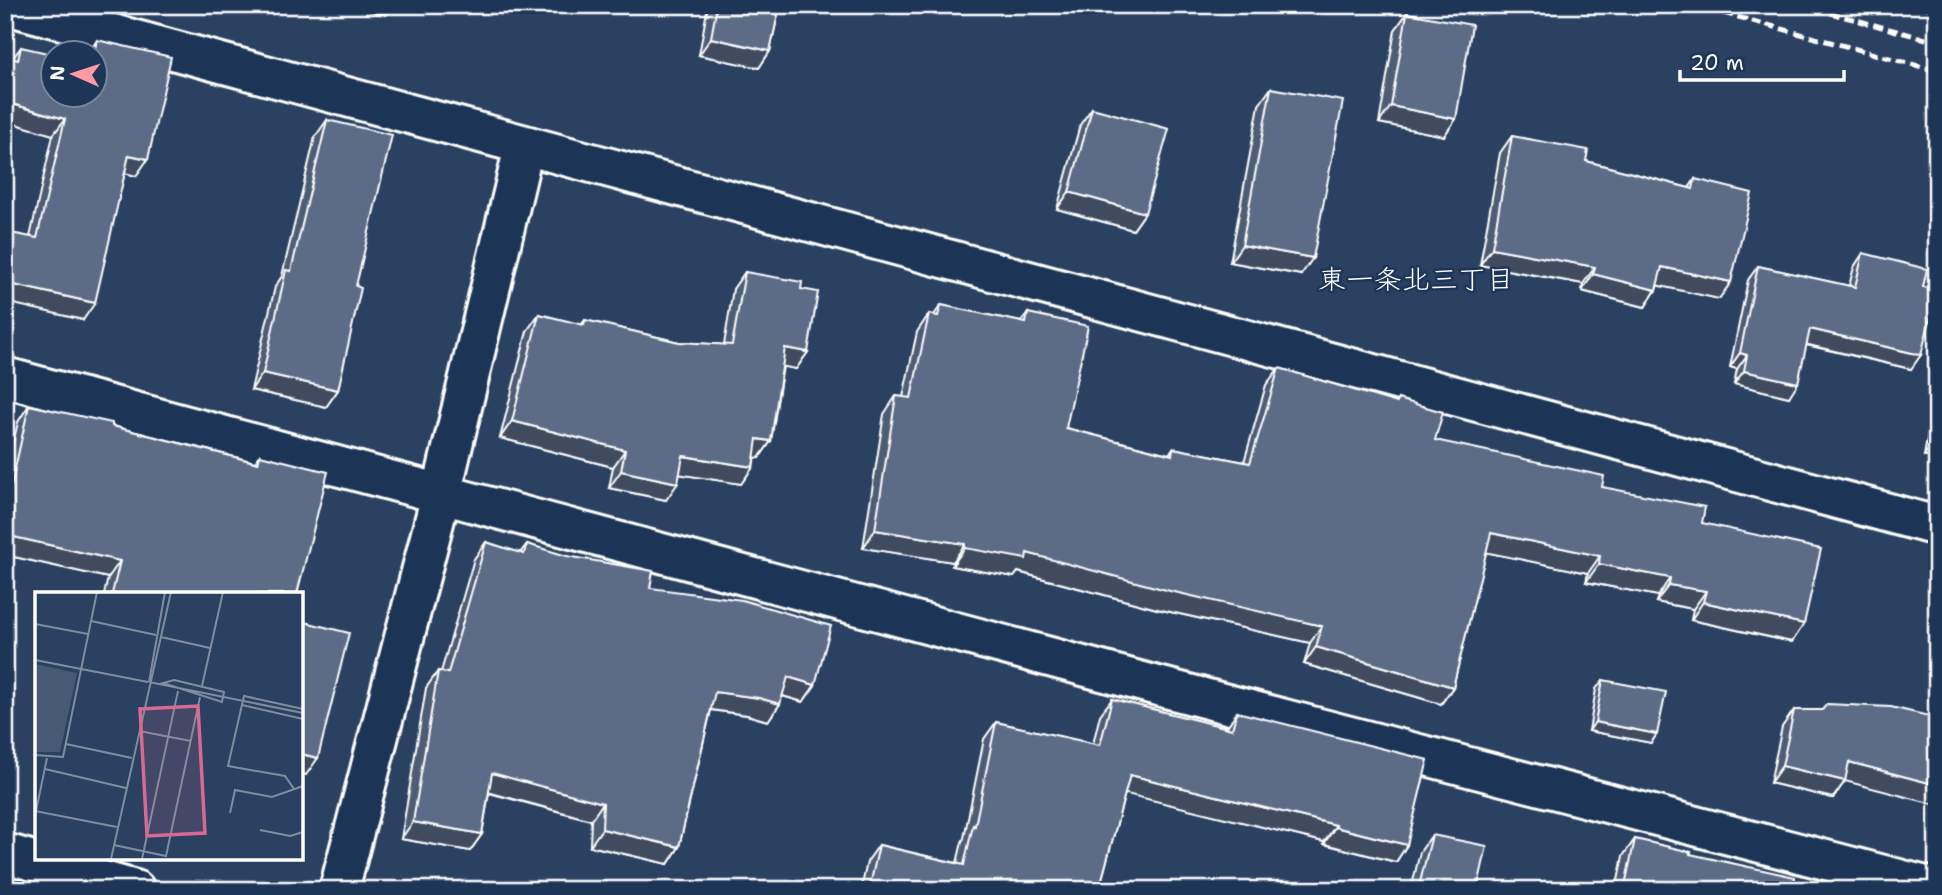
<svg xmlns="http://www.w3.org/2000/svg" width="1942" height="895" font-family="'Shantell Sans','Klee One',sans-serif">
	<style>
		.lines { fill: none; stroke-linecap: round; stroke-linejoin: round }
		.minor-casing { stroke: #fff; stroke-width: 44 }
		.highway-casing { stroke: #fff; stroke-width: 44 }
		.minor { stroke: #1d3557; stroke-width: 38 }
		.highway { stroke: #1d3557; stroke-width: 38 }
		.rail { stroke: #fff; stroke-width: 5; stroke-dasharray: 10 5; stroke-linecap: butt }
		.wall { fill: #4e5d73; stroke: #fff; stroke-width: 2 }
		.shaded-wall { fill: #404c5e; stroke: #fff; stroke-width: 2 }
		.building { fill: #5b6c86; stroke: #fff; stroke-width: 2 }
		.labels { text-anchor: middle; stroke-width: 5; stroke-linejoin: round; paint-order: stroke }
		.neighbourhood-label { font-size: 28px; fill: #fff; stroke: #1d3557 }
		.inset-road { fill: none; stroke: #7f8da0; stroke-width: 2 }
		.view { fill: #d76994; fill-opacity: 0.15; stroke: #d76994; stroke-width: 3.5 }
		.inset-edge { fill: none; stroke: #fff; stroke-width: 3.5 }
	</style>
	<rect width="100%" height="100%" fill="#2a4161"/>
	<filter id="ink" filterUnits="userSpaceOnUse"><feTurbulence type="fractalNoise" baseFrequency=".0143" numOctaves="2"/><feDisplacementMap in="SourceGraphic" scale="14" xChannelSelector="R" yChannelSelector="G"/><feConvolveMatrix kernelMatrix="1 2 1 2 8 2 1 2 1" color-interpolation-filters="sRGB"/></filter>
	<g filter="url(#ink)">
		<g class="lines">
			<defs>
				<g id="minor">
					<path d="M 6,5 L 1937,526"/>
					<path d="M 5,377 L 1154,685 L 1937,889"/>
					<path d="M 339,890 L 441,495 L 524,147"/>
				</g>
				<path id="highway" d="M 5,853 L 135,890"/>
			</defs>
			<use href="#minor" class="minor-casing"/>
			<use href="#highway" class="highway-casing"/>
			<use href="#minor" class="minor"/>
			<use href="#highway" class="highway"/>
			<g class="rail">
				<path d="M 1694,5 L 1937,71"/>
				<path d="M 1801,5 L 1937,42"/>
				<path d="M 1920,5 L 1937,10"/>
			</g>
		</g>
		<g class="wall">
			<path d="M 708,5 L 780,5 L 770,51 L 759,68 L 699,55 Z"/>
			<path d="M 1407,13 L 1456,119 L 1444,136 L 1379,123 L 1395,30 Z"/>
			<path d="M 97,40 L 136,176 L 125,173 L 83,320 L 30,237 L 53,135 L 13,58 L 21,47 L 94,94 L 94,52 L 89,52 Z"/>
			<path d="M 1271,88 L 1301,275 L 1230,262 L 1259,105 Z"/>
			<path d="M 1092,108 L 1145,213 L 1133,230 L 1057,209 L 1080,125 Z"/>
			<path d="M 327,120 L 356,286 L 338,390 L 326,407 L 251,390 L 275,287 L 282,276 L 315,137 Z"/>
			<path d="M 1512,136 L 1586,161 L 1689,188 L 1695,179 L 1731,282 L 1719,299 L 1658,285 L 1656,290 L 1645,307 L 1582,291 L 1583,284 L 1480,265 L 1500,153 Z"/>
			<path d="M 1863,253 L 1923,287 L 1911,369 L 1806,345 L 1789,397 L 1734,384 L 1737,369 L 1730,367 L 1748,280 L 1758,266 L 1849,286 L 1854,267 Z"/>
			<path d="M 745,272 L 801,289 L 808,352 L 796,369 L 783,366 L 771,441 L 759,458 L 755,457 L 753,467 L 741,484 L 679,474 L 666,500 L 609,488 L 613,467 L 500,438 L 527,331 L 539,314 L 581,325 L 585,320 L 679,342 L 724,345 L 733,289 Z"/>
			<path d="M 941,305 L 1021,322 L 1028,313 L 1066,428 L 1169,454 L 1173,448 L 1244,462 L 1266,385 L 1279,368 L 1395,403 L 1398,399 L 1435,440 L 1602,487 L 1702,523 L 1804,624 L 1792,642 L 1691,620 L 1693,609 L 1656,602 L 1658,596 L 1586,582 L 1588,573 L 1486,552 L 1453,687 L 1441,704 L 1304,664 L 1310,643 L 1157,609 L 1018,572 L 1014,577 L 952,566 L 953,562 L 863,548 L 884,414 L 896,396 L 903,397 L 917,332 L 929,314 L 934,315 Z"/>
			<path d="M 1937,391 L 1937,460 L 1924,456 L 1935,394 Z"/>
			<path d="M 29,405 L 255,462 L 260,455 L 297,594 L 104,594 L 108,578 L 5,555 L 5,477 L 18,422 Z"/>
			<path d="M 486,542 L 520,553 L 527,544 L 650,588 L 815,685 L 803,702 L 782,696 L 768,721 L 747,715 L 711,710 L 679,847 L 668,864 L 590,846 L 591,820 L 489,793 L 482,834 L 470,851 L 401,839 L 426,688 L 438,671 L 441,672 L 474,559 Z"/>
			<path d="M 1603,680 L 1657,734 L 1651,743 L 1589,731 L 1596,689 Z"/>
			<path d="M 1112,699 L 1226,728 L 1237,712 L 1407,845 L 1396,862 L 1324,844 L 1324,842 L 1125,793 L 1099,890 L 861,890 L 867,862 L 879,845 L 957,863 L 962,842 L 964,838 L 984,739 L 996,722 L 1093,744 L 1100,715 Z"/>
			<path d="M 1794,710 L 1845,781 L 1833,798 L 1770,783 L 1782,727 Z"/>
			<path d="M 1432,835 L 1477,890 L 1411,890 L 1420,852 Z"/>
			<path d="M 1635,839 L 1690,854 L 1793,890 L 1616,890 L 1623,856 Z"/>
		</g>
		<g class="shaded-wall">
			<path d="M 348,5 L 393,5 L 386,15 Z"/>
			<path d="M 711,38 L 770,51 L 759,68 L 699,55 Z"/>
			<path d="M 5,102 L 65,119 L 53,135 L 5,121 Z"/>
			<path d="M 1391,106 L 1456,119 L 1444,136 L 1379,123 Z"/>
			<path d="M 129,155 L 148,159 L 136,176 L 117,171 Z"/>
			<path d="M 1069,192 L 1145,213 L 1133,230 L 1057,209 Z"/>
			<path d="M 1242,245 L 1313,258 L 1301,275 L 1230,262 Z"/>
			<path d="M 1492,248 L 1595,267 L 1583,284 L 1480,265 Z"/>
			<path d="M 1662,267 L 1731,282 L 1719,299 L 1651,284 Z"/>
			<path d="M 1593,274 L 1656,290 L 1645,307 L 1582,291 Z"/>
			<path d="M 5,283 L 95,303 L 83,320 L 5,302 Z"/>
			<path d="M 1810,329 L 1921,355 L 1911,369 L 1800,343 Z"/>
			<path d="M 785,348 L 808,352 L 796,369 L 774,365 Z"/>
			<path d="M 1740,353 L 1747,355 L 1737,369 L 1730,367 Z"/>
			<path d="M 1744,371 L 1798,383 L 1789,397 L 1734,384 Z"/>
			<path d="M 263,373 L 338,390 L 326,407 L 251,390 Z"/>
			<path d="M 512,421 L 625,450 L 613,467 L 500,438 Z"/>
			<path d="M 757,439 L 771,441 L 759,458 L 746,456 Z"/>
			<path d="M 1936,439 L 1937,460 L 1924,456 Z"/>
			<path d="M 683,456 L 753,467 L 741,484 L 671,473 Z"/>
			<path d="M 621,471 L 678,483 L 666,500 L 609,488 Z"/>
			<path d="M 875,530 L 965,544 L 953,562 L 863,548 Z"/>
			<path d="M 1491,533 L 1600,556 L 1588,573 L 1479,551 Z"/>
			<path d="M 5,535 L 120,561 L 108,578 L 5,555 Z"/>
			<path d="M 965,548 L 1027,553 L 1322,626 L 1310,643 L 1157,609 L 1018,572 L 1014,577 L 952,566 Z"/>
			<path d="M 1599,564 L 1670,578 L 1658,596 L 1586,582 Z"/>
			<path d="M 1669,585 L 1706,591 L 1693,609 L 1656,602 Z"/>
			<path d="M 1703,602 L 1804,624 L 1792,642 L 1691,620 Z"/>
			<path d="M 1316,647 L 1453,687 L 1441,704 L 1304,664 Z"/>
			<path d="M 788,677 L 815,685 L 803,702 L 776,694 Z"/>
			<path d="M 715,692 L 759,698 L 780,704 L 768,721 L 747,715 L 704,709 Z"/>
			<path d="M 1595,722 L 1657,734 L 1651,743 L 1589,731 Z"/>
			<path d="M 301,754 L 318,758 L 306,775 L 301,774 Z"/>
			<path d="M 1849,762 L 1937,785 L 1937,805 L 1837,779 Z"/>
			<path d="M 1782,766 L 1845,781 L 1833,798 L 1770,783 Z"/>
			<path d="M 492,773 L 603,803 L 591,820 L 480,790 Z"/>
			<path d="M 1130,775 L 1336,825 L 1324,842 L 1118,792 Z"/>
			<path d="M 413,822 L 482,834 L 470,851 L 401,839 Z"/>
			<path d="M 1335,827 L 1407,845 L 1396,862 L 1324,844 Z"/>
			<path d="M 602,829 L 679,847 L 668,864 L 590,846 Z"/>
		</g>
		<g class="building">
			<path d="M 717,5 L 780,5 L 770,51 L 711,38 Z"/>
			<path d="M 1407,13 L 1472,25 L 1456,119 L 1391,106 Z"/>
			<path d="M 97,40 L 171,57 L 148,159 L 129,155 L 95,303 L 5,283 L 5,232 L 37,238 L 65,119 L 5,102 L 5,56 L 18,60 L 21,47 L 52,54 L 52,94 L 94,94 L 94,53 Z"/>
			<path d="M 1271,88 L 1343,101 L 1313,258 L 1242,245 Z"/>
			<path d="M 1092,108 L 1169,129 L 1145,213 L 1069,192 Z"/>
			<path d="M 327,120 L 392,135 L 356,286 L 361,288 L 338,390 L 263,373 L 286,270 L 291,271 Z"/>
			<path d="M 1512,136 L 1588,150 L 1586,161 L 1693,189 L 1695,179 L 1752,193 L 1731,282 L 1662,267 L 1656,290 L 1593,274 L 1595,267 L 1492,248 Z"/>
			<path d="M 1863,253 L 1927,269 L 1923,287 L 1937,290 L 1937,292 L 1921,355 L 1810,329 L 1798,383 L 1744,371 L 1747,355 L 1740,353 L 1758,266 L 1855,287 Z"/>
			<path d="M 745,272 L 802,282 L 801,289 L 818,292 L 808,352 L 785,348 L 771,441 L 757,439 L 753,467 L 683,456 L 678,483 L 621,471 L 625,450 L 512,421 L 539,314 L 584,325 L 585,320 L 679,342 L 732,345 Z"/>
			<path d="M 941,305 L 1026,323 L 1028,313 L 1088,326 L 1066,428 L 1172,455 L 1173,448 L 1250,463 L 1279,368 L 1397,403 L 1398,399 L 1443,412 L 1435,440 L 1604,476 L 1602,487 L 1705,507 L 1702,523 L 1821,549 L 1804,624 L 1703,602 L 1706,591 L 1669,585 L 1670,578 L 1599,564 L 1600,556 L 1491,533 L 1453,687 L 1316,647 L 1322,626 L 1170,591 L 1027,553 L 1026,559 L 965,548 L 965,544 L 875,530 L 896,396 L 911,398 L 929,314 L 938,316 Z"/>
			<path d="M 29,405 L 112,423 L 112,426 L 258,463 L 260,455 L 328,472 L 297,594 L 112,594 L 120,561 L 5,535 L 5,514 Z"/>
			<path d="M 486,542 L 524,554 L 527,544 L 567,556 L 653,571 L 650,588 L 742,600 L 831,626 L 815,685 L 788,677 L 780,704 L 759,698 L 715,692 L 679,847 L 602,829 L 603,803 L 492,773 L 482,834 L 413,822 L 438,671 L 448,673 Z"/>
			<path d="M 301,621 L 349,633 L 318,758 L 301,754 Z"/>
			<path d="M 1603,680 L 1666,692 L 1657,734 L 1595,722 Z"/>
			<path d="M 1112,699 L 1232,729 L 1237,712 L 1428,760 L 1407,845 L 1335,827 L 1336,825 L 1130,775 L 1099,890 L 869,890 L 879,845 L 964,865 L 973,825 L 975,826 L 996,722 L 1100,745 Z"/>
			<path d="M 1827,704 L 1891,707 L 1937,718 L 1937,785 L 1849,762 L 1845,781 L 1782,766 L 1794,710 L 1822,710 Z"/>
			<path d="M 1432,835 L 1487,846 L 1477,890 L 1418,890 Z"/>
			<path d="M 1635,839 L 1691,852 L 1690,854 L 1795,877 L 1793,890 L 1624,890 Z"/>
		</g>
	</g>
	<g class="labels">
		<g class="neighbourhood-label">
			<text x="1416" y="289">東一条北三丁目</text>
		</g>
	</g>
	<g transform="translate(35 592)">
		<rect width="268" height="268" fill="#2a4161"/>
		<path d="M 0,72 L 42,81 L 25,160 L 0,160 Z" fill="#465975"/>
		<path class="inset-road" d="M 56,29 L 121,43M 0,32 L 53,42M 126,45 L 175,56M 0,68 L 113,90M 139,88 L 189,100 L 187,110 L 128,91 ZM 114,90 L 268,121M 114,90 L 130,0M 167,94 L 188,0M 207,113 L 268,127M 104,139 L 156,149M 31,152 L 97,166M 0,163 L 28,165 L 62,0M 10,177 L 91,196M 259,197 L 250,184 L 193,174 L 209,104 L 268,117M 0,219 L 82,235M 195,221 L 200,198 L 237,205 L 268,194M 0,224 L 12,166M 225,238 L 255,244 L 268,240M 79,253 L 131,264 L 165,105M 76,267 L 136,0M 107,267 L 143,99"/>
		<path class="view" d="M 163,114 L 170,241 L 112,244 L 105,117 Z"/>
		<rect width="268" height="268" class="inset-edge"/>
	</g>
	<rect width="1942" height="895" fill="none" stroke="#1d3557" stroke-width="28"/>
	<rect x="14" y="14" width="1914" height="867" fill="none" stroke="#fff" stroke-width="2.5" filter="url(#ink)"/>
	<g transform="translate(74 74) rotate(273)"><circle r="33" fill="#1d3557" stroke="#77869a" stroke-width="2"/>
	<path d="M0-5L12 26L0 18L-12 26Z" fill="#ff9aa2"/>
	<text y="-10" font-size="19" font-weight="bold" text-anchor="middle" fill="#ffffff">N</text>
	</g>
	<path d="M1680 70v10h164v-10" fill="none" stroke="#ffffff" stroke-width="3.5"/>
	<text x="1690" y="70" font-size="21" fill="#ffffff" stroke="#1d3557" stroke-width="5" paint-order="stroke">20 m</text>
</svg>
